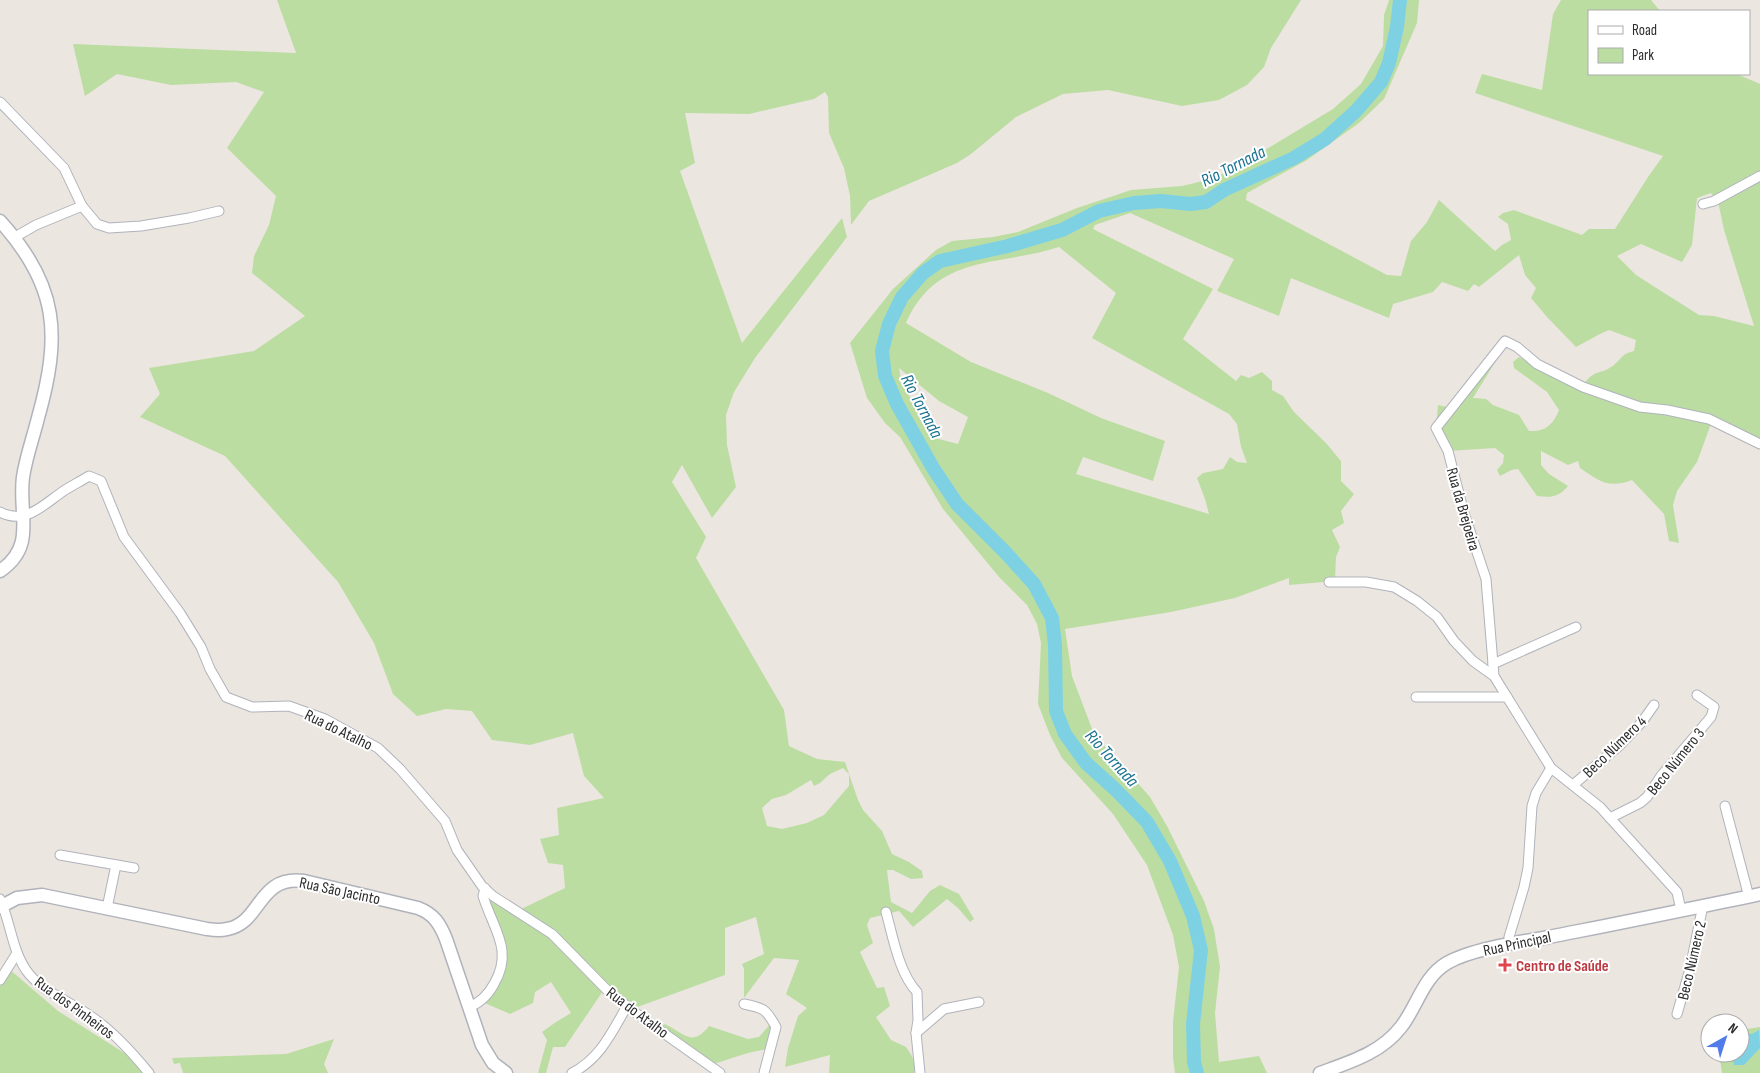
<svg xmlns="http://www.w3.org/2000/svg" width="1760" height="1073" font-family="'Sofia Sans Condensed',sans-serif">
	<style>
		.green { fill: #bcdda2; fill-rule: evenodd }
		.water { fill: #7ed1e3 }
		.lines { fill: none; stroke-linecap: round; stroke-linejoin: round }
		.river { stroke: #7ed1e3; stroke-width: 14 }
		.street-casing { stroke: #b0b3bb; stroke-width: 11 }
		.secondary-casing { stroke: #b0b3bb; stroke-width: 15 }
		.street { stroke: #fff; stroke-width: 9 }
		.secondary { stroke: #fff; stroke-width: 12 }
		.health-dot { fill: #e0444e; stroke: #fff; stroke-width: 2 }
		.labels { text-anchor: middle; stroke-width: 4; stroke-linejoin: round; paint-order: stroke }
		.street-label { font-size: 16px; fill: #2c2c2c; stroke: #fff }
		.health-label { font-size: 16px; font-weight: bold; fill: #be3a42; stroke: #fff; text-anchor: start }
		.water-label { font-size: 18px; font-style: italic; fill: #1b7391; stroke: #fff }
	</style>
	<rect width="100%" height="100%" fill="#ece6e0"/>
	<g class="green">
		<path d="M 277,0 L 1301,0 L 1271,48 L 1264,67 L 1247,85 L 1219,100 L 1182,106 L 1108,90 L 1063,94 L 1016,117 L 971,154 L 957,163 L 869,201 L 851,225 L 850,196 L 844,168 L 829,133 L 828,97 L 825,92 L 814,99 L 749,114 L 685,113 L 695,163 L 680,171 L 742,343 L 842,218 L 847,237 L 755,358 L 734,392 L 726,415 L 727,445 L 736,487 L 712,518 L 682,465 L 672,482 L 706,537 L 696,558 L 784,710 L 789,746 L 817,759 L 845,762 L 858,800 L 863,810 L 882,831 L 892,854 L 909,862 L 922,871 L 923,878 L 911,879 L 893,870 L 887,870 L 891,902 L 912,913 L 930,891 L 940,885 L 959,894 L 974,919 L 970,922 L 958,908 L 947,899 L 913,927 L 899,911 L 870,918 L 867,925 L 873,943 L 860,952 L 877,988 L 884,987 L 890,1006 L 876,1017 L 891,1040 L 906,1047 L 912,1056 L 915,1067 L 914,1073 L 829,1073 L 830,1055 L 785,1067 L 788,1048 L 798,1016 L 807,1008 L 786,994 L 799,960 L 774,958 L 744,998 L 744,969 L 742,964 L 764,954 L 756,917 L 725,928 L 725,975 L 632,1009 L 605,988 L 565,1047 L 553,1047 L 546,1073 L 538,1073 L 547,1040 L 542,1032 L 556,1022 L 571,1013 L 551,982 L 535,992 L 533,1003 L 510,1014 L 480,1001 L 503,962 L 485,888 L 517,911 L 565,888 L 563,865 L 548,863 L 540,839 L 559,835 L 557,808 L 604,798 L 584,776 L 573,733 L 530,745 L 492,740 L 472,711 L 446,709 L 417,716 L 393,694 L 374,643 L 338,582 L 225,456 L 140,417 L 160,394 L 149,368 L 254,351 L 305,316 L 252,273 L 254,256 L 269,225 L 276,196 L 227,148 L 264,92 L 236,82 L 171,85 L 117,74 L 85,96 L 73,44 L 296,53 ZM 843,768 L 849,774 L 849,786 L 824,815 L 807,823 L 782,829 L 767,826 L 762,808 L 772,799 L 786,795 L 811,780 L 814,786 L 820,783 L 830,774 Z"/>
		<path d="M 1389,0 L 1419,0 L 1417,23 L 1384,99 L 1359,123 L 1307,160 L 1247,193 L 1246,200 L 1387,275 L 1401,276 L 1411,241 L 1427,222 L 1439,200 L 1495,251 L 1502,245 L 1511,240 L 1508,224 L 1498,217 L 1503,213 L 1514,210 L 1582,235 L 1589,229 L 1615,229 L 1648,177 L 1663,156 L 1475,93 L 1482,74 L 1542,90 L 1553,14 L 1561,0 L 1651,0 L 1660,11 L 1589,11 L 1589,74 L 1737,74 L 1760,84 L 1760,444 L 1712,421 L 1697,462 L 1677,491 L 1673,505 L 1679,543 L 1669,541 L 1664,514 L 1632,480 C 1608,489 1599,481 1580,468 L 1578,461 L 1568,465 L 1541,451 L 1541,465 L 1549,474 L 1568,486 C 1559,497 1551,498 1537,496 L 1518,469 C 1510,469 1507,473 1500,476 L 1497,470 L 1503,463 L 1504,455 L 1495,448 L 1448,451 L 1436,428 L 1438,405 L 1456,409 L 1490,353 L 1499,356 L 1473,398 L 1486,399 L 1493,405 L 1519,415 L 1529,431 C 1545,432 1553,425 1559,410 L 1547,392 L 1514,368 L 1513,362 L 1519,357 L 1581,389 C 1594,366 1600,377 1615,364 C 1623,357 1622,354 1634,351 L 1636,340 L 1609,330 L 1600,334 L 1576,347 L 1547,317 L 1531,298 L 1536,288 L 1525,275 L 1519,255 L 1479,287 L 1474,284 L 1468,291 L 1442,282 L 1433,292 L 1393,304 L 1389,318 L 1291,278 L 1279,316 L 1217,291 L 1234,259 L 1130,213 L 1095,225 L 1093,229 L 1213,289 L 1183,339 L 1236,381 L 1241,375 L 1249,378 L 1262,372 L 1272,381 L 1272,390 L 1283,396 L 1294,412 L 1326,443 L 1341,461 L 1341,481 L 1354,494 L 1341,511 L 1344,523 L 1332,530 L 1340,547 L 1336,557 L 1335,581 L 1289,585 L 1289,578 L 1235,598 L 1171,612 L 1065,629 L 1072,676 L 1094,734 L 1150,797 L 1167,826 L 1204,901 L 1214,929 L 1220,967 L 1215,1013 L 1219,1062 L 1259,1056 L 1267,1073 L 1175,1073 L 1173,1058 L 1173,1022 L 1179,967 L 1173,935 L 1147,865 L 1113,814 L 1062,758 L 1050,735 L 1038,704 L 1041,643 L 1037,624 L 1027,605 L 999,577 L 943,509 L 900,437 L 885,423 L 867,398 L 850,343 L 893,289 L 936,250 L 952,241 L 993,237 L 1018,232 L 1077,208 L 1131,190 L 1182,186 L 1207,180 L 1232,170 L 1333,109 L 1361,84 L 1383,46 L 1384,15 ZM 1711,193 L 1719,206 L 1724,230 L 1754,326 L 1714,316 L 1699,315 L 1636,275 L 1617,256 L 1641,244 L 1682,262 L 1692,245 L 1697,198 ZM 1059,247 L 1116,293 L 1092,338 L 1229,414 L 1237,424 L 1241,447 L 1247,463 L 1237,462 L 1230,457 L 1223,469 L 1203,473 L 1197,478 L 1205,499 L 1209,514 L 1076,474 L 1083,457 L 1153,481 L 1165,441 L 1101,418 L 1048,393 L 971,362 L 906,323 C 937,253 997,267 1059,247 ZM 899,368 L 939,401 L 968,417 L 958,444 L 935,438 L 902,384 Z"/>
		<path d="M 8,968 L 58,1011 L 156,1073 L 0,1073 L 0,970 Z"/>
		<path d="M 773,1021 L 771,1049 C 750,1050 729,1060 709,1065 L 657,1028 L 665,1024 C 684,1033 692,1048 709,1026 L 748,1039 L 759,1037 Z"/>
		<path d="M 1740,1024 L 1741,1028 L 1747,1029 L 1760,1027 L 1760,1073 L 1722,1073 L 1719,1053 L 1740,1053 Z"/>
		<path d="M 334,1039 L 324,1064 L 328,1073 L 183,1073 L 180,1063 L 174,1064 L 172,1058 L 286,1054 Z"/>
	</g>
	<path class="water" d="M 1759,1030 L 1760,1048 L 1744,1065 L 1734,1065 L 1732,1053 L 1740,1053 L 1740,1033 L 1742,1032 L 1752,1034 Z"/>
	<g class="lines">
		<path class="river" d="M 1197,1073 L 1194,1062 L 1193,1024 L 1201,950 L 1193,916 L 1170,861 L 1147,822 L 1116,790 L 1086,763 L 1065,734 L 1056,711 L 1055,645 L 1052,618 L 1034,584 L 1006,553 L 957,504 L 933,468 L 897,404 L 885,376 L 882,351 L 889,324 L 902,297 L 923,273 L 940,261 L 1008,246 L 1062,230 L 1099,211 L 1134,203 L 1161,201 L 1190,204 L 1206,202 L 1224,190 L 1294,158 L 1325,139 L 1356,111 L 1381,82 L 1389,63 L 1397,27 L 1400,0"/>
		<defs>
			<g id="street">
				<path d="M 0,102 L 64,168 L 82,206"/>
				<path d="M 1703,204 L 1714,201 L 1760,176"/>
				<path d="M 15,237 L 36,225 L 82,206 L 97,224 L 109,228 L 141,226 L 189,218 L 219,211"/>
				<path d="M 0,512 C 26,526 45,503 65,490 C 73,485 81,481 89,476 L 101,481 L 124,537 L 180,613 L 201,647 L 210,669 L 226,697 L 252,707 L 289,706 L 325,719 L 378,748 L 400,769 L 445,821 L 457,850 L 482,886 L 493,896 L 552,934 L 608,991 L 641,1017 L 720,1073"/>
				<path d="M 1329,582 L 1366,582 L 1394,587 L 1417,601 L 1437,617 L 1454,641 L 1473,661 L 1494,676"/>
				<path d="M 1493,664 L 1576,627"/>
				<path d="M 1416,697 L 1507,697"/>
				<path d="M 1573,785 L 1620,745 L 1642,722 L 1654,705"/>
				<path d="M 1725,806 L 1749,897"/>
				<path d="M 1610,818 L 1640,803 L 1647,797 L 1661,776 L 1711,717 L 1714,707 L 1697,695"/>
				<path d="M 60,855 L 134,868"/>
				<path d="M 0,899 C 11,923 12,953 29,974 C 44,992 70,1002 89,1015 C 112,1030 131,1051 149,1073"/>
				<path d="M 107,908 L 116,865"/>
				<path d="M 1681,910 L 1677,892 L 1610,818 L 1600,807 L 1551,768 L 1494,676 L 1486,579 L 1464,513 L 1448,451 L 1436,428 L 1505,341 L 1517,347 L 1537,364 L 1583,387 L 1640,407 L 1667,410 L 1709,419 L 1760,444"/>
				<path d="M 886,912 C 893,937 899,973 917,992 L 918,1020 L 916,1033 L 920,1073"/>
				<path d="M 1509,945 L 1509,937 L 1524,887 L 1528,868 L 1532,806 L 1536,793 L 1551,768"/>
				<path d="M 0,980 L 17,953"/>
				<path d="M 744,1004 C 764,1008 766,1009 776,1027 L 764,1073"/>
				<path d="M 469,1007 C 480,1003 488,995 494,984 C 514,950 493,929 483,896 L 485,888"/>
				<path d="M 1677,1014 L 1690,969 L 1703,905"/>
				<path d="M 916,1033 L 944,1009 L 979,1002"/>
				<path d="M 572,1073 C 600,1059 612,1032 627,1006"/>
			</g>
			<g id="secondary">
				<path d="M 0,221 C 59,286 61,336 38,418 C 33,438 26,457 23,477 C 18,514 37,546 0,571"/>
				<path d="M 0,907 L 17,898 L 42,895 L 207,929 C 214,930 220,931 227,929 C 262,923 257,875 304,881 L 418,908 C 434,914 440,924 446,939 L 482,1045 L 493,1063 L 506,1073"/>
				<path d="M 1320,1073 C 1350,1062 1381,1053 1401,1027 C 1417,1007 1423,977 1447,963 C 1471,949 1520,942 1549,937 C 1619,923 1690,909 1760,894"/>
			</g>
		</defs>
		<use href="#street" class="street-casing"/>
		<use href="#secondary" class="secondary-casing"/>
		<use href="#street" class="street"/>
		<use href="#secondary" class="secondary"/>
	</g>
	<path class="health-dot" d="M1502.5 957.5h5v5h5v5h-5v5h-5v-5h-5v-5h5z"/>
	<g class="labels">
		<g class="street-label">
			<text transform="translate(1464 509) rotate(74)" y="6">Rua da Brejoeira</text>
			<text transform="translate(339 729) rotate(26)" y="6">Rua do Atalho</text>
			<text transform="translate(1614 746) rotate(-44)" y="6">Beco Número 4</text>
			<text transform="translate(1675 761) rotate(-51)" y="6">Beco Número 3</text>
			<text transform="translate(340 890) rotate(12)" y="6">Rua São Jacinto</text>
			<text transform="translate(1517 943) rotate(-12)" y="6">Rua Principal</text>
			<text transform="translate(1691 960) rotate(-77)" y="6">Beco Número 2</text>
			<text transform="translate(75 1007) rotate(36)" y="6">Rua dos Pinheiros</text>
			<text transform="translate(638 1012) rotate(37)" y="6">Rua do Atalho</text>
		</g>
		<g class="health-label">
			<text x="1516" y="971">Centro de Saúde</text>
		</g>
		<g class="water-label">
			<text transform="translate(1233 166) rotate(-27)" y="6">Rio Tornada</text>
			<text transform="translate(922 406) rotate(62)" y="6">Rio Tornada</text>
			<text transform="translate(1112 758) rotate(48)" y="6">Rio Tornada</text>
		</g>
	</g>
	<rect x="1588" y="10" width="162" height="65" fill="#ffffff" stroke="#ababab"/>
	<rect x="1598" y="26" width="25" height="8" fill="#ffffff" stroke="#ababab"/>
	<text x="1632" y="35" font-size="15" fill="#2c2c2c">Road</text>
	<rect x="1598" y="48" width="25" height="15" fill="#bcdda2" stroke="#ababab"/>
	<text x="1632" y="60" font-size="15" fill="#2c2c2c">Park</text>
	<g transform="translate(1725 1038) rotate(39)"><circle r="24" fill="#ffffff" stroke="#ababab"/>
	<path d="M0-4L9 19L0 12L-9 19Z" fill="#517be8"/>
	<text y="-8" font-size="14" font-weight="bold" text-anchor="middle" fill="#2c2c2c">N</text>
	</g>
</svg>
